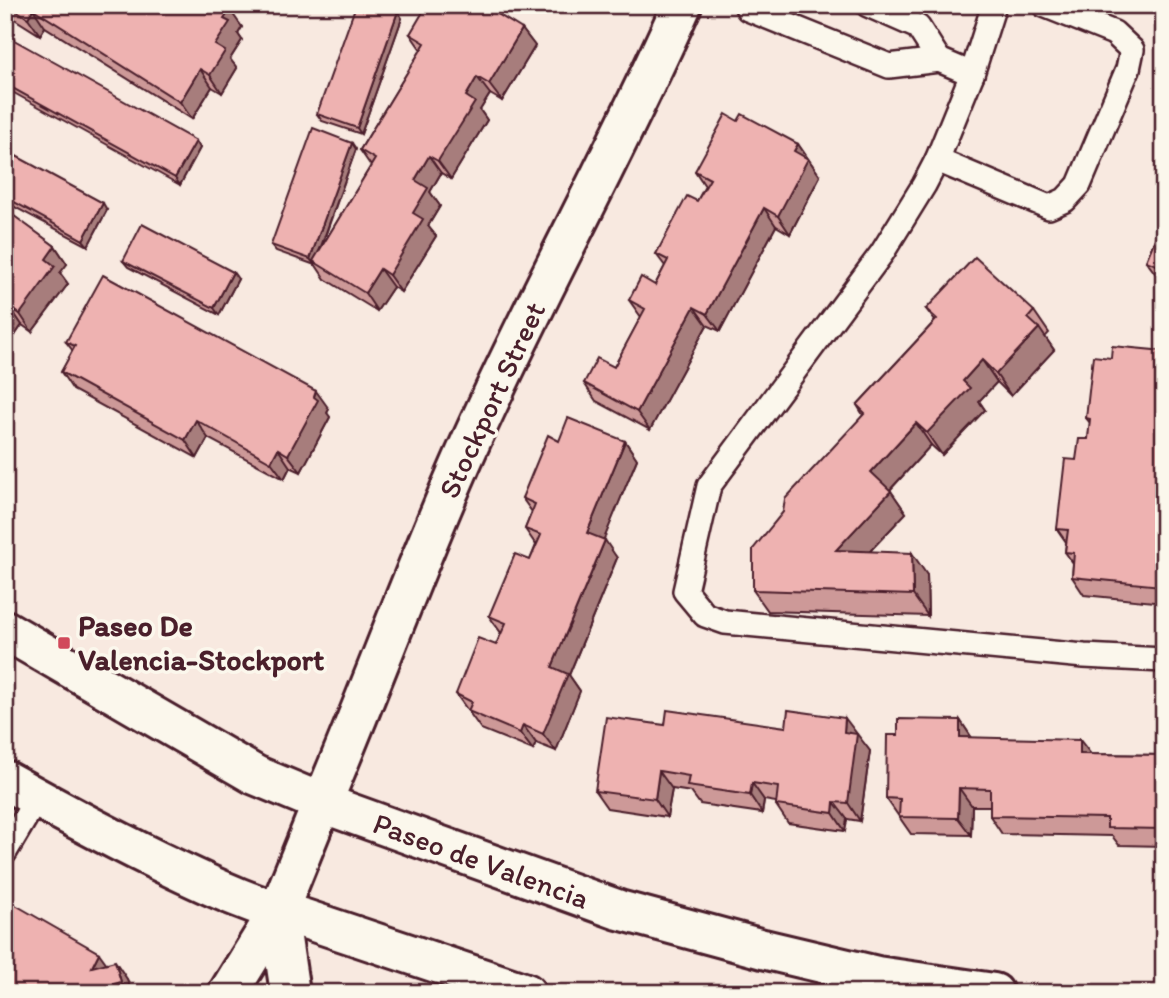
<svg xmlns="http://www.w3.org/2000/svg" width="1169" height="998" font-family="Itim,sans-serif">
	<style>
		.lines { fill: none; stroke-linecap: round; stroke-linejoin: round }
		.service-casing { stroke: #4a1f2b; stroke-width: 28 }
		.minor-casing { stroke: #4a1f2b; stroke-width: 44 }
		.secondary-casing { stroke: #4a1f2b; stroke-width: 44 }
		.service { stroke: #fbf7ec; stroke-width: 23 }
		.minor { stroke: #fbf7ec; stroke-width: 38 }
		.secondary { stroke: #fbf7ec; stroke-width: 38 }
		.wall { fill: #cd9998; stroke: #4a1f2b; stroke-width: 2 }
		.shaded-wall { fill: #a77d7c; stroke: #4a1f2b; stroke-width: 2 }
		.building { fill: #eeb2b1; stroke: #4a1f2b; stroke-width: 2 }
		.poi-dot { fill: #d1495b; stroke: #fbf7ec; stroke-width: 2.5 }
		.labels { text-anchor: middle; stroke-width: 7; stroke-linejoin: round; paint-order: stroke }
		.street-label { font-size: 30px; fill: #4a1f2b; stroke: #fbf7ec }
		.poi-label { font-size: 30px; font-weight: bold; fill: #4a1f2b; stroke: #fbf7ec; text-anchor: start }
	</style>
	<rect width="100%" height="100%" fill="#f8e9e0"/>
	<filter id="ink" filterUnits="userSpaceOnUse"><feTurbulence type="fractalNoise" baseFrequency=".0143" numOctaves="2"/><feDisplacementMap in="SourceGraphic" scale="14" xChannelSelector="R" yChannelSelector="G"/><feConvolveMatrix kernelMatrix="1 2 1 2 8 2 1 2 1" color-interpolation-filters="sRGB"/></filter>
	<g filter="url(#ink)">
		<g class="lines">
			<defs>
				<g id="service">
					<path d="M 746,5 L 748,9 L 889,66 L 939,60 L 972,74"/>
					<path d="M 868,5 L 918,27 L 939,60"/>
					<path d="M 994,5 L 972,74 L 937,160 L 924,185 L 882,253 L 709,486 L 685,591 L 705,615 L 725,622 L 1084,656 L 1164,660"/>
					<path d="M 937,160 L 1049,207 L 1065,200 L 1079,185 L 1128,69 L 1132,50 L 1114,33 L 1044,5"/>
					<path d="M 5,852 L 37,798"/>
				</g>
				<path id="minor" d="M 322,803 C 372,686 415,566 467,450 C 534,299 615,156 682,5"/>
				<g id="secondary">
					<path d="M 5,630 L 255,775 L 322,803 L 619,910 L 763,949 L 877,976 L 994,993"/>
					<path d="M 5,780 C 62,812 118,842 177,870 C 217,889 259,908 302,918 L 526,993"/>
					<path d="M 278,912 L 290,993"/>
					<path d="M 228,993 L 278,912 L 322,803"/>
				</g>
			</defs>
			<use href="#service" class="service-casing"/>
			<use href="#minor" class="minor-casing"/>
			<use href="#secondary" class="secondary-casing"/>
			<use href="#service" class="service"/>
			<use href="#minor" class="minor"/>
			<use href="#secondary" class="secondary"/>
		</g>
		<g class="wall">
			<path d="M 5,5 L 223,5 L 242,27 L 238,34 L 242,40 L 230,59 L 237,68 L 222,93 L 212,87 L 192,119 L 45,27 L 40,35 L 5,13 Z"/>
			<path d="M 402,18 L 361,134 L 322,121 L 317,114 Z"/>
			<path d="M 522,29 L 535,46 L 502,101 L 490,94 L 480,110 L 487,120 L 451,179 L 441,173 L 430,192 L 440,206 L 428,226 L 436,236 L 401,292 L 393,287 L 377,311 L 325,279 L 315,264 L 315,265 L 276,251 L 271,245 L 356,149 L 321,248 L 371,166 L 360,150 L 421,50 L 410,34 Z"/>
			<path d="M 5,35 L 200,148 L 180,185 L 5,88 Z"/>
			<path d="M 738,121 L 798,144 L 820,176 L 790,234 L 776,226 L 720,331 L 707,325 L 650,430 L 596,401 L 584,383 L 614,367 L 641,317 L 629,300 L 655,285 L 665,266 L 656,254 L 697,201 L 705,186 L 695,171 Z"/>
			<path d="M 5,150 L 107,210 L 88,246 L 5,202 Z"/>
			<path d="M 1164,178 L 1164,211 L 1155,199 Z"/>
			<path d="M 5,210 L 55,246 L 67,264 L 60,273 L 68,284 L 32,332 L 22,325 L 11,341 L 5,336 Z"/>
			<path d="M 1164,217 L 1164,277 L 1155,273 L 1146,261 Z"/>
			<path d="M 123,261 L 238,279 L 219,315 L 128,267 Z"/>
			<path d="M 926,309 L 1034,311 L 1049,333 L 1045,337 L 1054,350 L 1011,396 L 997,382 L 979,401 L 985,410 L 942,455 L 931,445 L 890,490 L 906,513 L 870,551 L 927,575 L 928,616 L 768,611 L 753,590 L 863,415 L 857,405 L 935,321 Z"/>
			<path d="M 66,342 L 329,409 L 327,413 L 330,417 L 301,472 L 290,467 L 284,479 L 208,438 L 197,458 L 73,390 L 61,372 L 73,351 Z"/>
			<path d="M 1164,351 L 1164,603 L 1084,595 L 1072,577 L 1073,563 L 1065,552 L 1066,542 L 1057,529 L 1076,460 L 1088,439 L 1090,423 L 1086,418 L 1111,358 Z"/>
			<path d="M 559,441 L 625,441 L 637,459 L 603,540 L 617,558 L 569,675 L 580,691 L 556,751 L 536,743 L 533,750 L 481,729 L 456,694 L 496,645 L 501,633 L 489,616 L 530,560 L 536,545 L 525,529 L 532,512 L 522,498 Z"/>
			<path d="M 960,720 L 972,738 L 1090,754 L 1164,755 L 1164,846 L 1119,845 L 1112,836 L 1002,834 L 990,816 L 990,806 L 972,806 L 971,835 L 911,834 L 886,798 L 898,735 Z"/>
			<path d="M 665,725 L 786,727 L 856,734 L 870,751 L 860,821 L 847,819 L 845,831 L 788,823 L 776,805 L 776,802 L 764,800 L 762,813 L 700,804 L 691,792 L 672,789 L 667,817 L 607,808 L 595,791 Z"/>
			<path d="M 107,963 L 127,979 L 132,993 L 5,993 Z"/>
		</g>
		<g class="shaded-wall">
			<path d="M 33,9 L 45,27 L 40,35 L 28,18 Z"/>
			<path d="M 230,10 L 242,27 L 238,34 L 242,40 L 230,59 L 237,68 L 222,93 L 210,75 L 215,45 L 224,19 Z"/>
			<path d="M 398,11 L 402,18 L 361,134 L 357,128 Z"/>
			<path d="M 522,29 L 535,46 L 502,101 L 489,84 Z"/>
			<path d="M 200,69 L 212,87 L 192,119 L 180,102 Z"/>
			<path d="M 477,77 L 490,94 L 480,110 L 487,120 L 451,179 L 438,161 L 466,96 Z"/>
			<path d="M 196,141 L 200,148 L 180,185 L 175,178 Z"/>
			<path d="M 352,143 L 356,149 L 315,263 L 313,261 L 315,265 L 310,259 Z"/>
			<path d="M 798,144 L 820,176 L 790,234 L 778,216 L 794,151 Z"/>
			<path d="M 429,156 L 441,173 L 430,192 L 440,206 L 428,226 L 436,236 L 401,292 L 389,275 L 415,180 Z"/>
			<path d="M 103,203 L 107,210 L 88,246 L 83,240 Z"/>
			<path d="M 764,208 L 776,226 L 720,331 L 707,314 Z"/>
			<path d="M 55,246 L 67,264 L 60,273 L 68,284 L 32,332 L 20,314 L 46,259 Z"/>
			<path d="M 380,269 L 393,287 L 377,311 L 365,293 Z"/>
			<path d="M 233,272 L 238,279 L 219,315 L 214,308 Z"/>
			<path d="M 10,307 L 22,325 L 11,341 L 5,333 L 5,313 Z"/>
			<path d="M 694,307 L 707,325 L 650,430 L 637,412 Z"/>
			<path d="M 1039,328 L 1054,350 L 1011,396 L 996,374 Z"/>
			<path d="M 982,360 L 997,382 L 979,401 L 985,410 L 942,455 L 927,433 L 963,381 Z"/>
			<path d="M 316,391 L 329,409 L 327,413 L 330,417 L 301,472 L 288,455 Z"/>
			<path d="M 196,420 L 208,438 L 197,458 L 185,440 Z"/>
			<path d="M 916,423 L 931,445 L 886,494 L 871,472 Z"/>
			<path d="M 625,441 L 637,459 L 599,551 L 587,533 Z"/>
			<path d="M 278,449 L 290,467 L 284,479 L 271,462 Z"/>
			<path d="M 891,491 L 906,513 L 851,571 L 836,550 Z"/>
			<path d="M 605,540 L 617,558 L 569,675 L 580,691 L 556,751 L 543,734 L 552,667 Z"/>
			<path d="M 912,553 L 927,575 L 928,616 L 913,595 Z"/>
			<path d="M 1164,561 L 1164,590 L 1161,586 Z"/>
			<path d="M 845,718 L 870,751 L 860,821 L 848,803 L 844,732 Z"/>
			<path d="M 960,720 L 972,738 L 960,737 Z"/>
			<path d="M 523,725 L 536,743 L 533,750 L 520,733 Z"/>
			<path d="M 1080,740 L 1093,757 L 1080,754 Z"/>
			<path d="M 659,771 L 672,789 L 667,817 L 655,799 Z"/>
			<path d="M 752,783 L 764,800 L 762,813 L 750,795 Z"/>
			<path d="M 959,788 L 972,806 L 971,835 L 958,818 Z"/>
			<path d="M 834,802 L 847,819 L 845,831 L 833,813 Z"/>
			<path d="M 99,953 L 112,971 L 92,967 Z"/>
			<path d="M 115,961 L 127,979 L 132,993 L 129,993 L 121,982 Z"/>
		</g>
		<g class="building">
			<path d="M 8,5 L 223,5 L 230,10 L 224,19 L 230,22 L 215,45 L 225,51 L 210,75 L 200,69 L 180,102 L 33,9 L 28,18 Z"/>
			<path d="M 356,5 L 381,5 L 398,11 L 357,128 L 317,114 Z"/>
			<path d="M 427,5 L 483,5 L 522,29 L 489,84 L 477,77 L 466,96 L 475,102 L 438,161 L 429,156 L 415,180 L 428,188 L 413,213 L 423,219 L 389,275 L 380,269 L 365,293 L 313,261 L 375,159 L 360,150 L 425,43 L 410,34 Z"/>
			<path d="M 5,35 L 196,141 L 175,178 L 5,84 Z"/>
			<path d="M 726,114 L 738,121 L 742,114 L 798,144 L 794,151 L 808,159 L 778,216 L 764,208 L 707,314 L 694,307 L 637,412 L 584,383 L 597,358 L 614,367 L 645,309 L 629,300 L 641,277 L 655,285 L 668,260 L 656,254 L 687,196 L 697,201 L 710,179 L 695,171 Z"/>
			<path d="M 313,128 L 352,143 L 310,259 L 271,245 Z"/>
			<path d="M 5,150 L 103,203 L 83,240 L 5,197 Z"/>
			<path d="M 1164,178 L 1164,202 L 1155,199 Z"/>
			<path d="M 6,210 L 55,246 L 46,259 L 55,266 L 20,314 L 10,307 L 5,313 Z"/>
			<path d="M 1164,217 L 1164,268 L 1146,261 Z"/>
			<path d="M 142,224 L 233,272 L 214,308 L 123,261 Z"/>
			<path d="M 975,257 L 1034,311 L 1028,318 L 1039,328 L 996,374 L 982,360 L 963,381 L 970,388 L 927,433 L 916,423 L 871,472 L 891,491 L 836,550 L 912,553 L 913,595 L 753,590 L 753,549 L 783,512 L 785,499 L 865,413 L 857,405 L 937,319 L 926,309 Z"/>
			<path d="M 103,275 L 316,391 L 314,397 L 318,400 L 288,455 L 278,449 L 271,462 L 196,420 L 185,440 L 61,372 L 75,346 L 66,342 Z"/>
			<path d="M 1112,346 L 1164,351 L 1164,561 L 1161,586 L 1072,577 L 1074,553 L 1065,552 L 1068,530 L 1057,529 L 1065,459 L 1076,460 L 1079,439 L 1088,439 L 1090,419 L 1086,418 L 1093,356 L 1111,358 Z"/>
			<path d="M 568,418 L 625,441 L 587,533 L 605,540 L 552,667 L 568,674 L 543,734 L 523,725 L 520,733 L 468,711 L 472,702 L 456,694 L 478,638 L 496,645 L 506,623 L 489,616 L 515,554 L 530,560 L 541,535 L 525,529 L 535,504 L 522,498 L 548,435 L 559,441 Z"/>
			<path d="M 667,710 L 786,727 L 788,710 L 845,718 L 844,732 L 857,734 L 848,803 L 834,802 L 833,813 L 776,805 L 778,787 L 752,783 L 750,795 L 687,786 L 689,776 L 659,771 L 655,799 L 595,791 L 606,717 L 665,725 Z"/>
			<path d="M 898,719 L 960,720 L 960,737 L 1080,740 L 1080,754 L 1164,755 L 1164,829 L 1107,828 L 1107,818 L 990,816 L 990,789 L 959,788 L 958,818 L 899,817 L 900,799 L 886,798 L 887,735 L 898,735 Z"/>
			<path d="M 5,899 L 99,953 L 92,967 L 115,961 L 121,982 L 96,990 L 100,993 L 5,993 Z"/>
		</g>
	</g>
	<rect class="poi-dot" x="57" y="636" width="14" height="14" rx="3.5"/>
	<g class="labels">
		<g class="street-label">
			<text transform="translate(492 400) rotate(-65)" y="10">Stockport Street</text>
			<text transform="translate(481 861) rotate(20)" y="10">Paseo de Valencia</text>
		</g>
		<g class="poi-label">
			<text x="78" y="636">Paseo De<tspan x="78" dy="34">Valencia-Stockport</tspan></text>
		</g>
	</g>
	<rect width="1169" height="998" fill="none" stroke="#fbf7ec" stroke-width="28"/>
	<rect x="14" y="14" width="1141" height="970" fill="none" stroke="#4a1f2b" stroke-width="2.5" filter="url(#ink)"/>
</svg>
